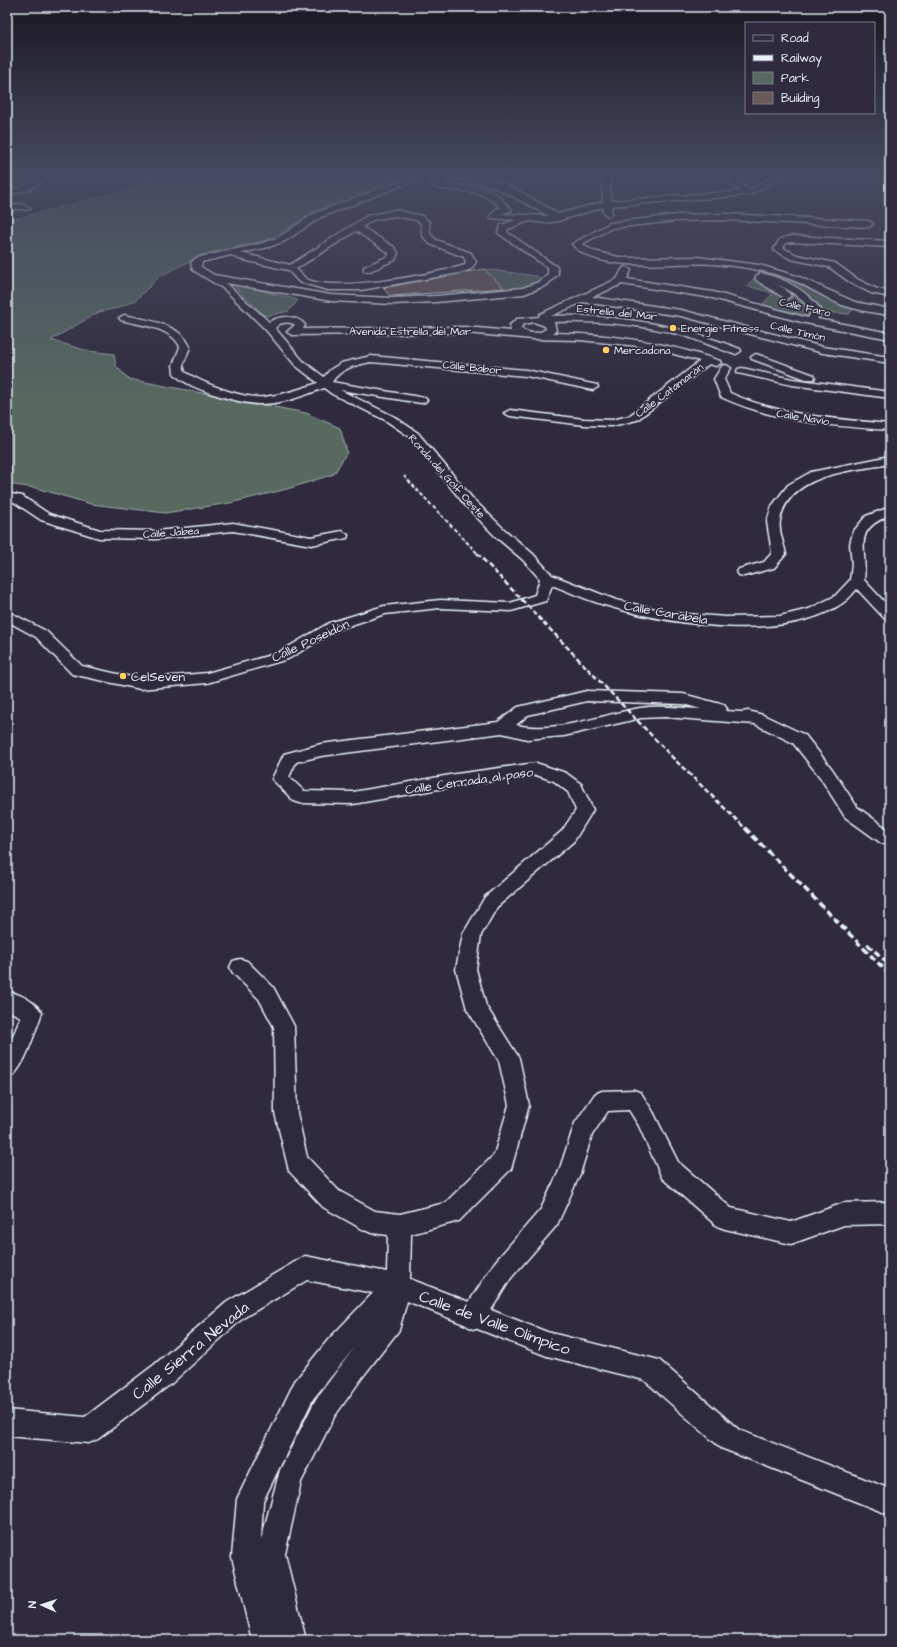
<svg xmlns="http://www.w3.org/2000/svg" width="897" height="1647" font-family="'Architects Daughter',sans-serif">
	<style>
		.green { fill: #586961; stroke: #a0adac }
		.building { fill: #6b5958; stroke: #e8f1f8 }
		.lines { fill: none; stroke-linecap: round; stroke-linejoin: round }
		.minor-casing { stroke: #e8f1f8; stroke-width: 3 }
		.minor { fill: #2f2a3d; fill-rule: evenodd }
		.rail-far3 { stroke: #e8f1f8; stroke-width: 1.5; stroke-dasharray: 3 1.5; stroke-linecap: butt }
		.rail-far2 { stroke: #e8f1f8; stroke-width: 2; stroke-dasharray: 4 2; stroke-linecap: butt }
		.rail-far1 { stroke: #e8f1f8; stroke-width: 2.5; stroke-dasharray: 5.5 2.5; stroke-linecap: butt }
		.rail { stroke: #e8f1f8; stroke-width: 3.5; stroke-dasharray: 7 3.5; stroke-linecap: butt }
		.poi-dot { fill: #ffd166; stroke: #2f2a3d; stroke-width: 1.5 }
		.labels { text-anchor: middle; stroke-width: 3.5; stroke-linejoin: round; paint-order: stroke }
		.far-street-label { font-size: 11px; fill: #e8f1f8; stroke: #2f2a3d }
		.far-poi-label { font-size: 11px; fill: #e8f1f8; stroke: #2f2a3d; text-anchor: start }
		.street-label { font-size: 13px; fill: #e8f1f8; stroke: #2f2a3d }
		.poi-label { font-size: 13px; fill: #e8f1f8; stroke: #2f2a3d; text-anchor: start }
		.near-street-label { font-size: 16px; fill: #e8f1f8; stroke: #2f2a3d }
	</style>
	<rect width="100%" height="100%" fill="#2f2a3d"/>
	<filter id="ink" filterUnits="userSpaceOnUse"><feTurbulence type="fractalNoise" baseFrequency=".025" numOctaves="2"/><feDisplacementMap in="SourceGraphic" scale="8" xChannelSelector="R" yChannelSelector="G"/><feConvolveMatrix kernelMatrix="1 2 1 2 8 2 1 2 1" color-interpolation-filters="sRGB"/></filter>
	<g filter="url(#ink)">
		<g class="green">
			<path d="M 146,176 L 408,176 L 329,204 L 267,240 L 204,254 L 160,276 L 136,300 L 118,308 L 99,312 L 51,340 L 88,351 L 114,354 L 116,366 L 129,379 L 306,413 L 340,428 L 347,452 L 334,474 L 287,489 L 230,503 L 165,513 L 91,504 L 36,488 L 7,484 L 7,221 L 146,185 Z"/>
			<path d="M 484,269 L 536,276 L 545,281 L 538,286 L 507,292 Z"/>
			<path d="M 760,271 L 799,284 L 838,304 L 854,308 L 849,314 L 824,312 L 812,318 L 762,305 L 773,293 L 747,286 Z"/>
			<path d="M 231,283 L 298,300 L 289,311 L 265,316 Z"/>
		</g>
		<path class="building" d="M 484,269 L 504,288 L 392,296 L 390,296 L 383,288 Z"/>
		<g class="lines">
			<defs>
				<g id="minor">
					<path d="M 40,176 L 50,176 L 29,190 L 7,195 L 7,191 L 23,186 Z"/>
					<path d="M 414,176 L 426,176 L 321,217 L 285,241 L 269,247 L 241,253 L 290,265 L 367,216 L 395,210 L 422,216 L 429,222 L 430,234 L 436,240 L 471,253 L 476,262 L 471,269 L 459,273 L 361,290 L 328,290 L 299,282 L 288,270 L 239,259 L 231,255 L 202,262 L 201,267 L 214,275 L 331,295 L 392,298 L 436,296 L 523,288 L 541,281 L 548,274 L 548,268 L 498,233 L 501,225 L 516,220 L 491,218 L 490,216 L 496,209 L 501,208 C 476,183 461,196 432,186 L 432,182 C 476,161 521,192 558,214 L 603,202 L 602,176 L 610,176 L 611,201 L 741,191 L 730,183 L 731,176 L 739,176 L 738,182 L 749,190 L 775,176 L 785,176 L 749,195 L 611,206 L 612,213 L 608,216 L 603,212 L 603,207 L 558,221 L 545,223 L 529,221 L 508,229 L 507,232 L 557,267 L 558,274 L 547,285 L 524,294 L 436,302 L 392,304 L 331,301 L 226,283 L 269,322 C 280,316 296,314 305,325 L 303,329 L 466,327 L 511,331 L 510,325 L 517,319 L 539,317 L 540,314 L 617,279 L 623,268 L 626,267 L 631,270 L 627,279 L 713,292 L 808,318 L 812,311 C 802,299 791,290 776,284 L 785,289 L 791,296 L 786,299 L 756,280 L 756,276 L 761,273 C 786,279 806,290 822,311 L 817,319 L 890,333 L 890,339 L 805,323 L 712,298 L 622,284 L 592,297 L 681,310 L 823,347 L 890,357 L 890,363 L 823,353 L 681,316 L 583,302 L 551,316 C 615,314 680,325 740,349 L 741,351 L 736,354 C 717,349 700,340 681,335 C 641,324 595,321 554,322 L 556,330 L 553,333 C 611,334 666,342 720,361 L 721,363 L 716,366 L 709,364 L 637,420 L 612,426 L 584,425 L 510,416 L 504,413 L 510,410 L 584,419 L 612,420 L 629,416 L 700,361 L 648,347 L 580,340 L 533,339 L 466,333 L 292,335 L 287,332 L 295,325 C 289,321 280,322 275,328 L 303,361 L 324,377 L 330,370 L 341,363 L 371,356 L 526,370 L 597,385 L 598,387 L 593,390 L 526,376 L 371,362 C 356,365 341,368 332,382 L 425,398 L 427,400 L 425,402 L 421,403 L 340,390 L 393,416 L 418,433 L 473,499 L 506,531 L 533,554 L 552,575 L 616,600 L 673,613 L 726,617 L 780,616 L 809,609 L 835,596 L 850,580 L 852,565 L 850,544 L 853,532 L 866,516 L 890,507 L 890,515 C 851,531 868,547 864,580 L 890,608 L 890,620 L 885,619 L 857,589 C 853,593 849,599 844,602 C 788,643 671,625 608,606 C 589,601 570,592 552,585 L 546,601 L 511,611 L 440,608 L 385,614 L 339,629 L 288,659 L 207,683 L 140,689 L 72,674 L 36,637 L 7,621 L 7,611 L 46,631 L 82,666 L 140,679 L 207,673 L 278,653 L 329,623 L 384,606 L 440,600 L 510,603 L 535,595 L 540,579 L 523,560 L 496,537 L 465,505 L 410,437 L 385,420 L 332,394 L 324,388 C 305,395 283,404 262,404 C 244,405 184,388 174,373 L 173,365 L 180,347 C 172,327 139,325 121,320 L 119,318 L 124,315 C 146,320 180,323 190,347 L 183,365 L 185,372 C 202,383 243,399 264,397 C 283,395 300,389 318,383 L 295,365 L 266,330 L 224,289 L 193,270 L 191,263 L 196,258 L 263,243 L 279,237 L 315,213 ZM 464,178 L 495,187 L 549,216 L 501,214 L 512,210 L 498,196 L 486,189 L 473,186 L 442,184 L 450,180 ZM 395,216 L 416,220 L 421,223 L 422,235 L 430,244 L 464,257 L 466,262 L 465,265 C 437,274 328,294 305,278 C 302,275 299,271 296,269 L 356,231 L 389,253 L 388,256 L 364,267 L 364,271 L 370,271 L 395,260 L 398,253 L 394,247 L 362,227 L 373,220 ZM 534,322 L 545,326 L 546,329 C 537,335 528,334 520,328 L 524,324 Z"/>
					<path d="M 20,204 L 31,208 L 27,210 L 20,209 L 7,210 L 7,206 Z"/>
					<path d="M 725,214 L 869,221 L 873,224 L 869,227 L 725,220 L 676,221 L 612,228 L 582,244 L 593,251 L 623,258 L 697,257 L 759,265 L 797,276 L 855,302 L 890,309 L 890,315 C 874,313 858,310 842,305 C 825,298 809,286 790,279 C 766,270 739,266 713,264 C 676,261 598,275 572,244 L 610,223 L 676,215 Z"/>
					<path d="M 791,236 L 890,241 L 890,247 L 791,242 L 786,243 L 783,248 L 797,255 L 835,263 L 857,279 L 877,289 L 890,291 L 890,297 L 871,293 L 851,283 L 829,267 L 791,259 L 775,251 L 774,249 L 780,239 Z"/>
					<path d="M 756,354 L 814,375 L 815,377 L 814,379 L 806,379 L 752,359 L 751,357 Z"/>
					<path d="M 726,365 L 731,368 L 724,379 L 730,393 C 781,416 835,419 890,424 L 890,430 C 832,426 775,422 721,397 L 714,379 L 722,366 Z"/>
					<path d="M 742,368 L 792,379 L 890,392 L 890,398 L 792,385 L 738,373 L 737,371 L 738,369 Z"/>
					<path d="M 890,456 L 890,464 C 852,471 788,473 780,521 C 778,530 784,544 786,554 L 774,568 L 744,576 L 739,575 L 737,572 L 739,569 L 764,562 L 772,553 L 767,522 L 772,506 L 788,485 L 811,472 Z"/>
					<path d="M 7,493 L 22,496 L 49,514 L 100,530 L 156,531 L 233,523 L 311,537 L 342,531 L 348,535 L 347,538 L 311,545 L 233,531 L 156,539 L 99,538 L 41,520 L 14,502 L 7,501 Z"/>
					<path d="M 587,691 L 683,694 L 724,705 L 727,709 L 725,711 L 742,712 L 748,711 L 763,715 L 805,735 L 832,769 L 857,807 L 890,831 L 890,845 L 881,843 L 845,817 L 820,777 L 793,743 L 755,724 L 665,717 L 641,718 L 564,736 L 527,739 L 502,733 L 321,756 L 296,762 L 289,777 L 304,791 L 353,792 L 456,774 L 536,763 L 566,773 L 581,784 L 593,810 L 574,841 L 497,907 L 481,935 L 476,969 L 486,1006 L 519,1058 L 529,1105 L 511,1169 L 459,1221 L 411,1234 L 410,1279 L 469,1302 L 495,1262 L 541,1209 L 559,1171 L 575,1123 L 595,1094 L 602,1091 L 634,1090 L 641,1093 L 653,1112 L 678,1162 L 731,1208 L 791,1222 L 844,1203 L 890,1202 L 890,1224 L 844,1225 L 791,1244 L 725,1229 L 717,1226 L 662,1178 L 639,1126 L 629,1110 L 608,1111 L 592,1135 L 580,1174 L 557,1225 L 511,1278 L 491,1310 L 547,1332 L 659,1360 L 739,1430 L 890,1489 L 890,1515 L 721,1448 L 644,1380 L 547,1356 L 475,1328 L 473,1329 L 464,1324 L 407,1301 L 399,1330 L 364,1375 L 334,1417 L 301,1482 L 285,1554 L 306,1640 L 252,1640 L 232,1557 L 237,1499 L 295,1381 L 328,1340 L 373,1293 L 307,1280 L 243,1318 L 172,1383 L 98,1439 L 89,1443 L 7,1436 L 7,1410 L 85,1417 L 154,1365 L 227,1302 L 305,1256 L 387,1272 L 388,1235 L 372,1233 L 364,1230 L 323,1207 L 289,1171 L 275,1113 L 274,1027 L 259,999 L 233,973 L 230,967 L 233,961 L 240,959 L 247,961 L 273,987 L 294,1026 L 297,1113 L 307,1157 L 339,1191 L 375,1211 L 400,1214 L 445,1203 L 494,1155 L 509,1105 L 499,1061 L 467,1009 L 456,969 L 463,934 L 485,897 L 562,831 L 576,810 L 568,792 L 554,781 L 536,775 L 456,786 L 353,804 L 300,803 L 294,801 L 272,779 L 284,754 L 321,744 L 498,722 L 518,707 ZM 587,701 L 683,704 L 701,709 C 681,708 660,705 640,708 C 600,715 556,734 516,725 L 528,715 ZM 354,1348 L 316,1399 L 280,1470 L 261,1540 L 263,1501 L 313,1399 Z"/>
					<path d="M 7,992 C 18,992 37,1003 42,1013 C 35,1030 24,1073 7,1079 L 7,1050 L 21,1017 L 7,1010 Z"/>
				</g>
			</defs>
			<use href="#minor" class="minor-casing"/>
			<use href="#minor" class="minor"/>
			<path class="rail-far3" d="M 7,185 L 14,186"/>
			<path class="rail-far2" d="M 404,476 L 478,554"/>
			<path class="rail-far1" d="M 477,553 L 675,760 L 746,829"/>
			<g class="rail">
				<path d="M 745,828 L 890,975"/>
				<path d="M 867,944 L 890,965"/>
			</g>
		</g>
	</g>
	<linearGradient id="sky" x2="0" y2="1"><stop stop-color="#1a1722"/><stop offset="0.43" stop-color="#474a62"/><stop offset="1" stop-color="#474a62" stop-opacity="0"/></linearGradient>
	<rect width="897" height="407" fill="url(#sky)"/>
	<g class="poi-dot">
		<circle cx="673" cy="328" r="4"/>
		<circle cx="606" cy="350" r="4"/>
		<circle cx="123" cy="676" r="4"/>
	</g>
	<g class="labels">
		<g class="far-street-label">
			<text transform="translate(805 307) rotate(13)" y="4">Calle Faro</text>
			<text transform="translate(617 312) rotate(6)" y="4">Estrella del Mar</text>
			<text x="410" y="335">Avenida Estrella del Mar</text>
			<text transform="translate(798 331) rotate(13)" y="4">Calle Timón</text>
			<text transform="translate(472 367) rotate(6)" y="4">Calle Babor</text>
			<text transform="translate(669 390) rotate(-37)" y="4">Calle Catamarán</text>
			<text transform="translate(803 417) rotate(9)" y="4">Calle Navío</text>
			<text transform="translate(447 476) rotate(48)" y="4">Ronda del Golf Oeste</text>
			<text transform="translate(171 532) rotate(-4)" y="4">Calle Jabea</text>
		</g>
		<g class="far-poi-label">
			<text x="681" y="332">Energie Fitness</text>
			<text x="614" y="354">Mercadona</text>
		</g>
		<g class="street-label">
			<text transform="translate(666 612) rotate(10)" y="5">Calle Carabela</text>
			<text transform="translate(310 640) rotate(-25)" y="5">Calle Poseidón</text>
			<text transform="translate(469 780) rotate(-8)" y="5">Calle Cerrada al paso</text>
		</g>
		<g class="poi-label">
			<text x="131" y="681">CelSeven</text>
		</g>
		<g class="near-street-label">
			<text transform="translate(495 1322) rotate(20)" y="6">Calle de Valle Olímpico</text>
			<text transform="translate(190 1350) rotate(-39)" y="6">Calle Sierra Nevada</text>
		</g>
	</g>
	<rect width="897" height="1647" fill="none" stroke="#2f2a3d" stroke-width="24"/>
	<rect x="12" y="12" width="873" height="1623" fill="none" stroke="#e8f1f8" stroke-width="1.5" filter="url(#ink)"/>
	<rect x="745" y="22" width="130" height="92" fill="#2f2a3d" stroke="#797a88"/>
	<rect x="753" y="35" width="20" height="6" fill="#2f2a3d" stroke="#797a88"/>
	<text x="781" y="42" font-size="12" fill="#e8f1f8">Road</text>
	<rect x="753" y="55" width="20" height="6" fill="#e8f1f8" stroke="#797a88"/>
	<text x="781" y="62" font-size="12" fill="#e8f1f8">Railway</text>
	<rect x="753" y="72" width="20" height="12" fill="#586961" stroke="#797a88"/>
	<text x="781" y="82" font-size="12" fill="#e8f1f8">Park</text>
	<rect x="753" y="92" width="20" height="12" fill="#6b5958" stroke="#797a88"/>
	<text x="781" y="102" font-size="12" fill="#e8f1f8">Building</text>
	<g transform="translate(42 1605) rotate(273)" stroke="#2f2a3d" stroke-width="3" paint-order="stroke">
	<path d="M0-3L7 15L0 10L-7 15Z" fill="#e8f1f8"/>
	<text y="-6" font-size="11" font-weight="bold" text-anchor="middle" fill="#e8f1f8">N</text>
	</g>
</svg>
